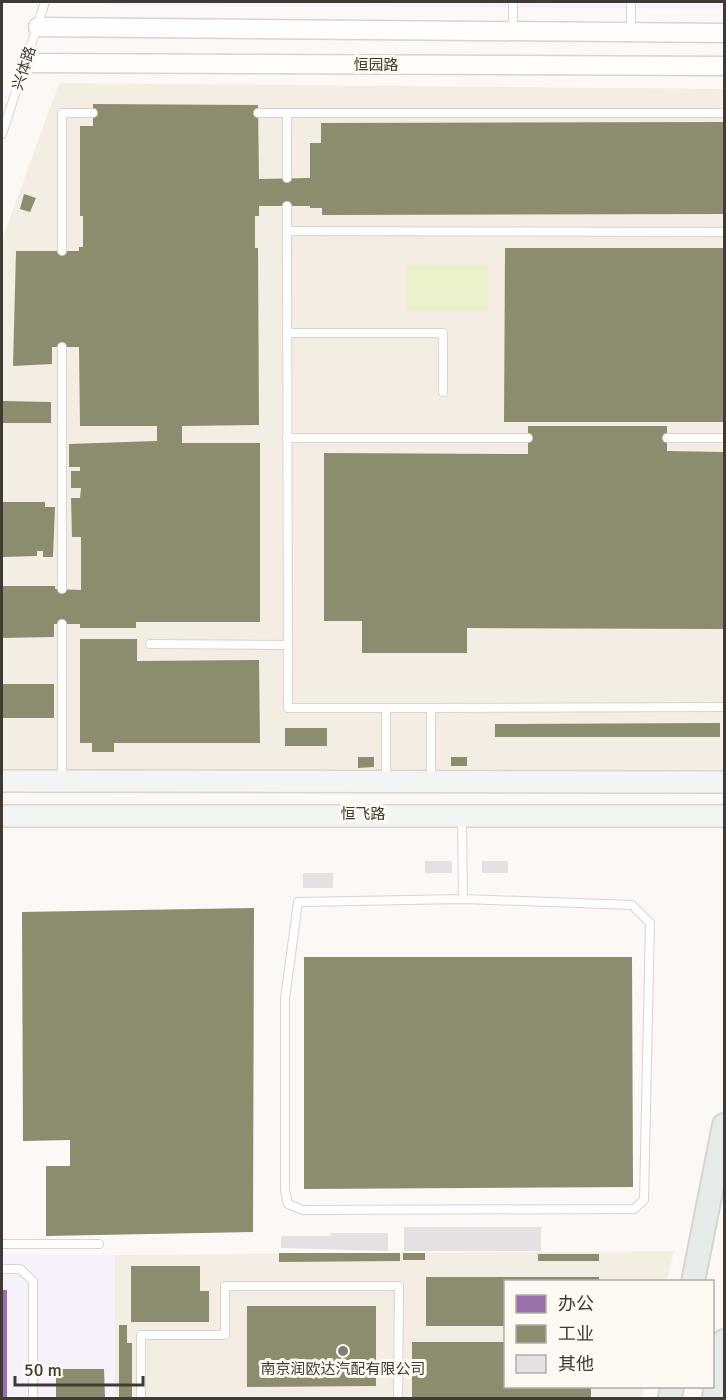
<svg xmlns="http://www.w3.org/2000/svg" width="726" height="1400" font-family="Signika,'Noto Sans SC',sans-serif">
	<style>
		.commercial { fill: #f6f1fa }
		.built { fill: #f4ede4 }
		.green { fill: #eaf1cb }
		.offices { fill: #9970ab }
		.industry { fill: #8c8c6e }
		.building { fill: #e5e0e3 }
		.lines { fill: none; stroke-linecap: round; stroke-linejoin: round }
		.service-casing { stroke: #d8d4cf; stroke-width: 10 }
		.tertiary-casing { stroke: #d8d4cf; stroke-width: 21 }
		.secondary-casing { stroke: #d8d4cf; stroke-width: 24 }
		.primary-casing { stroke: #d7d5d2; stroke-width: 26 }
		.service { stroke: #fefefe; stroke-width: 8 }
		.tertiary { stroke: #fefefe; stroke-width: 18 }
		.secondary { stroke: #f2f5f3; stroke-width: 21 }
		.primary { stroke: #e5ebe9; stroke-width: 22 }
		.poi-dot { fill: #817c77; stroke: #fef9f2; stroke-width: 2 }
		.labels { text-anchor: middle; stroke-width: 6; stroke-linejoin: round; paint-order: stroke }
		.street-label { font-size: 15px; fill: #3f3a33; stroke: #fef9f2 }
		.poi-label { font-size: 15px; fill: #3f3a33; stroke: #fef9f2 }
	</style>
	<rect width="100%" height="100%" fill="#fbf8f5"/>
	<g class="commercial">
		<path d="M 103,2 L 724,2 L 724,9 L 103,5 Z"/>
		<path d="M 2,1254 L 115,1255 L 115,1398 L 2,1398 Z"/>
	</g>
	<g class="built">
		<path d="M 59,83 L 724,89 L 724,771 L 2,772 L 2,240 Z"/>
		<path d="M 674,1251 L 667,1281 L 506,1282 L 506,1386 L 644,1387 L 641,1398 L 115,1398 L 115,1255 Z"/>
	</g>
	<rect class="green" x="406" y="265" width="82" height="46"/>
	<rect class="offices" x="2" y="1290" width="5" height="108"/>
	<g class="industry">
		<path d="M 93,104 L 258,105 L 259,179 L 310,178 L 310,143 L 321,143 L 321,123 L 724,122 L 724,214 L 322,215 L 322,208 L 310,208 L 310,206 L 259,206 L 259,216 L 255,216 L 255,248 L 258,248 L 259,425 L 182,426 L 182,443 L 260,443 L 260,622 L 136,622 L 136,628 L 80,628 L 80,624 L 54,624 L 54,637 L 2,638 L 2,586 L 55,586 L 55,589 L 81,590 L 81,537 L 72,537 L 71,498 L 80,498 L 81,488 L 71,488 L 71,471 L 80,471 L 80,467 L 69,467 L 69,444 L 157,441 L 157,426 L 80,426 L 79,347 L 52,347 L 52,364 L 13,366 L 16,251 L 79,251 L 79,247 L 83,247 L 83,216 L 80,216 L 80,126 L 93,126 Z"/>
		<path d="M 24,194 L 36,198 L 30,212 L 20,209 Z"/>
		<path d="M 505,248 L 724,248 L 724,422 L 504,422 Z"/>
		<path d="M 2,401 L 51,402 L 51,423 L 2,423 Z"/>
		<path d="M 528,426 L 667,426 L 667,451 L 724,452 L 724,629 L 467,628 L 467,653 L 362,653 L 362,621 L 324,621 L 324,453 L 528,454 Z"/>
		<path d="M 2,502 L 45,502 L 45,507 L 55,507 L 53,557 L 43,557 L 43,551 L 37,551 L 37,556 L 2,557 Z"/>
		<path d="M 80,639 L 137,639 L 137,661 L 259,660 L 260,743 L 114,743 L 114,752 L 92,752 L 92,743 L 80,743 Z"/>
		<rect x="2" y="684" width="52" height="34"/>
		<path d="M 720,723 L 720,737 L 495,737 L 495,724 Z"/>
		<rect x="285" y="728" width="42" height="18"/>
		<path d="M 358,757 L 374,757 L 374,767 L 358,768 Z"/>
		<rect x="451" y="757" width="16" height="9"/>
		<path d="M 254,908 L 253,1232 L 46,1236 L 46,1166 L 70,1166 L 70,1140 L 23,1141 L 22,912 Z"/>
		<path d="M 304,957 L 632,957 L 633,1187 L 304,1189 Z"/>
		<path d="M 279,1253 L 400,1253 L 400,1261 L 279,1262 Z"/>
		<rect x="403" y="1253" width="22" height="7"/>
		<rect x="538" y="1254" width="61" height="7"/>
		<path d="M 131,1266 L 200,1266 L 200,1291 L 209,1291 L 209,1322 L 131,1322 Z"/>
		<path d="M 426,1277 L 599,1277 L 599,1282 L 506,1282 L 506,1326 L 426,1326 Z"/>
		<path d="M 247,1306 L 376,1306 L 376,1386 L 247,1387 Z"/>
		<path d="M 119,1325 L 127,1325 L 127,1343 L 132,1343 L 132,1398 L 119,1398 Z"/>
		<path d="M 412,1342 L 506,1342 L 506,1386 L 591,1386 L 591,1398 L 412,1398 Z"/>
		<path d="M 56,1369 L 104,1369 L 105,1398 L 56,1398 Z"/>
	</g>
	<g class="building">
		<rect x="425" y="861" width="27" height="12"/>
		<rect x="482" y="861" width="26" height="12"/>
		<rect x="303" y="873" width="30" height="15"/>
		<rect x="404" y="1227" width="137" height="24"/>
		<path d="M 330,1233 L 388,1233 L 388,1251 L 281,1248 L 281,1236 L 330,1236 Z"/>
	</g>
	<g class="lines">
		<defs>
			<g id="service">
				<path d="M 513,2 L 513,30"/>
				<path d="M 631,2 L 631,31"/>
				<path d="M 258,113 L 724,113"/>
				<path d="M 287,113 L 287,178"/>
				<path d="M 2,134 L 45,2"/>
				<path d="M 287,206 L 288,708 L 431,708"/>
				<path d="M 287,231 L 724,232"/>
				<path d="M 62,251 L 62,113 L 93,113"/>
				<path d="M 287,333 L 443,333 L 443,392"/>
				<path d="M 62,347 L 62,589"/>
				<path d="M 287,438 L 528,438"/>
				<path d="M 667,438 L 724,438"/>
				<path d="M 62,624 L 62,779"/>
				<path d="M 150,644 L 288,645"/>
				<path d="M 386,708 L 386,781"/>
				<path d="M 431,780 L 431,708 L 724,707"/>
				<path d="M 462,819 L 463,899 L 632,905 L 650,923 L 644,1200 L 634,1209 L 303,1210 L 288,1204 L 285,1190 L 285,999 L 298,902 L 463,899"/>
				<path d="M 2,1244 L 99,1244"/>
				<path d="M 2,1269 L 20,1269 L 33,1281 L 33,1398"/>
				<path d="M 141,1398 L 141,1335 L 225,1335 L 225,1286 L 399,1286 L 398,1398"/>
			</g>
			<g id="tertiary">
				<path d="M 38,27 L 724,33"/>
				<path d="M 27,63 L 724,66"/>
			</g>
			<g id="secondary">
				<path d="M 2,781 L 724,782"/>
				<path d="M 2,816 L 724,816"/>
			</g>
			<g id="primary">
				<path d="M 693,1282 L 724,1125"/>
				<path d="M 670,1398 L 672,1386"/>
				<path d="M 714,1398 L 724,1341"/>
			</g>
		</defs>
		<use href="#service" class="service-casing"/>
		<use href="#tertiary" class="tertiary-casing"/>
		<use href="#secondary" class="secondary-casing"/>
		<use href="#primary" class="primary-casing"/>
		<use href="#service" class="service"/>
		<use href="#tertiary" class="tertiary"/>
		<use href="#secondary" class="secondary"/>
		<use href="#primary" class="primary"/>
	</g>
	<circle class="poi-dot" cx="343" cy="1351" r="6"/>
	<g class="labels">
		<g class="street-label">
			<text x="376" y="70">恒园路</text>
			<text transform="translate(24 68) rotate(-72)" y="5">兴体路</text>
			<text x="363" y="819">恒飞路</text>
		</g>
		<g class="poi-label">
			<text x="343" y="1374">南京润欧达汽配有限公司</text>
		</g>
	</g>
	<rect width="726" height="1400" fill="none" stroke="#3f3a33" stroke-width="6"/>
	<rect x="504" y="1280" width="210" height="108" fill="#fef9f2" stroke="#b2ada6" stroke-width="1.5"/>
	<rect x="516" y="1295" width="30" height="18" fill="#9970ab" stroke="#b2ada6" stroke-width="1.5"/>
	<text x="558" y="1310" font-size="18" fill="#3f3a33">办公</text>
	<rect x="516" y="1325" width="30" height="18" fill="#8c8c6e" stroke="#b2ada6" stroke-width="1.5"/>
	<text x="558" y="1340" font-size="18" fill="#3f3a33">工业</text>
	<rect x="516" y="1355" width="30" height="18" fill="#e5e0e3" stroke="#b2ada6" stroke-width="1.5"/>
	<text x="558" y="1370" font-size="18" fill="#3f3a33">其他</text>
	<path d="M15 1376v9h128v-9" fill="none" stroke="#3f3a33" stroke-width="3"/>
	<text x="24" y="1376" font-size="18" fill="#3f3a33" stroke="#fef9f2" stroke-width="4.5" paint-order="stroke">50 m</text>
</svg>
